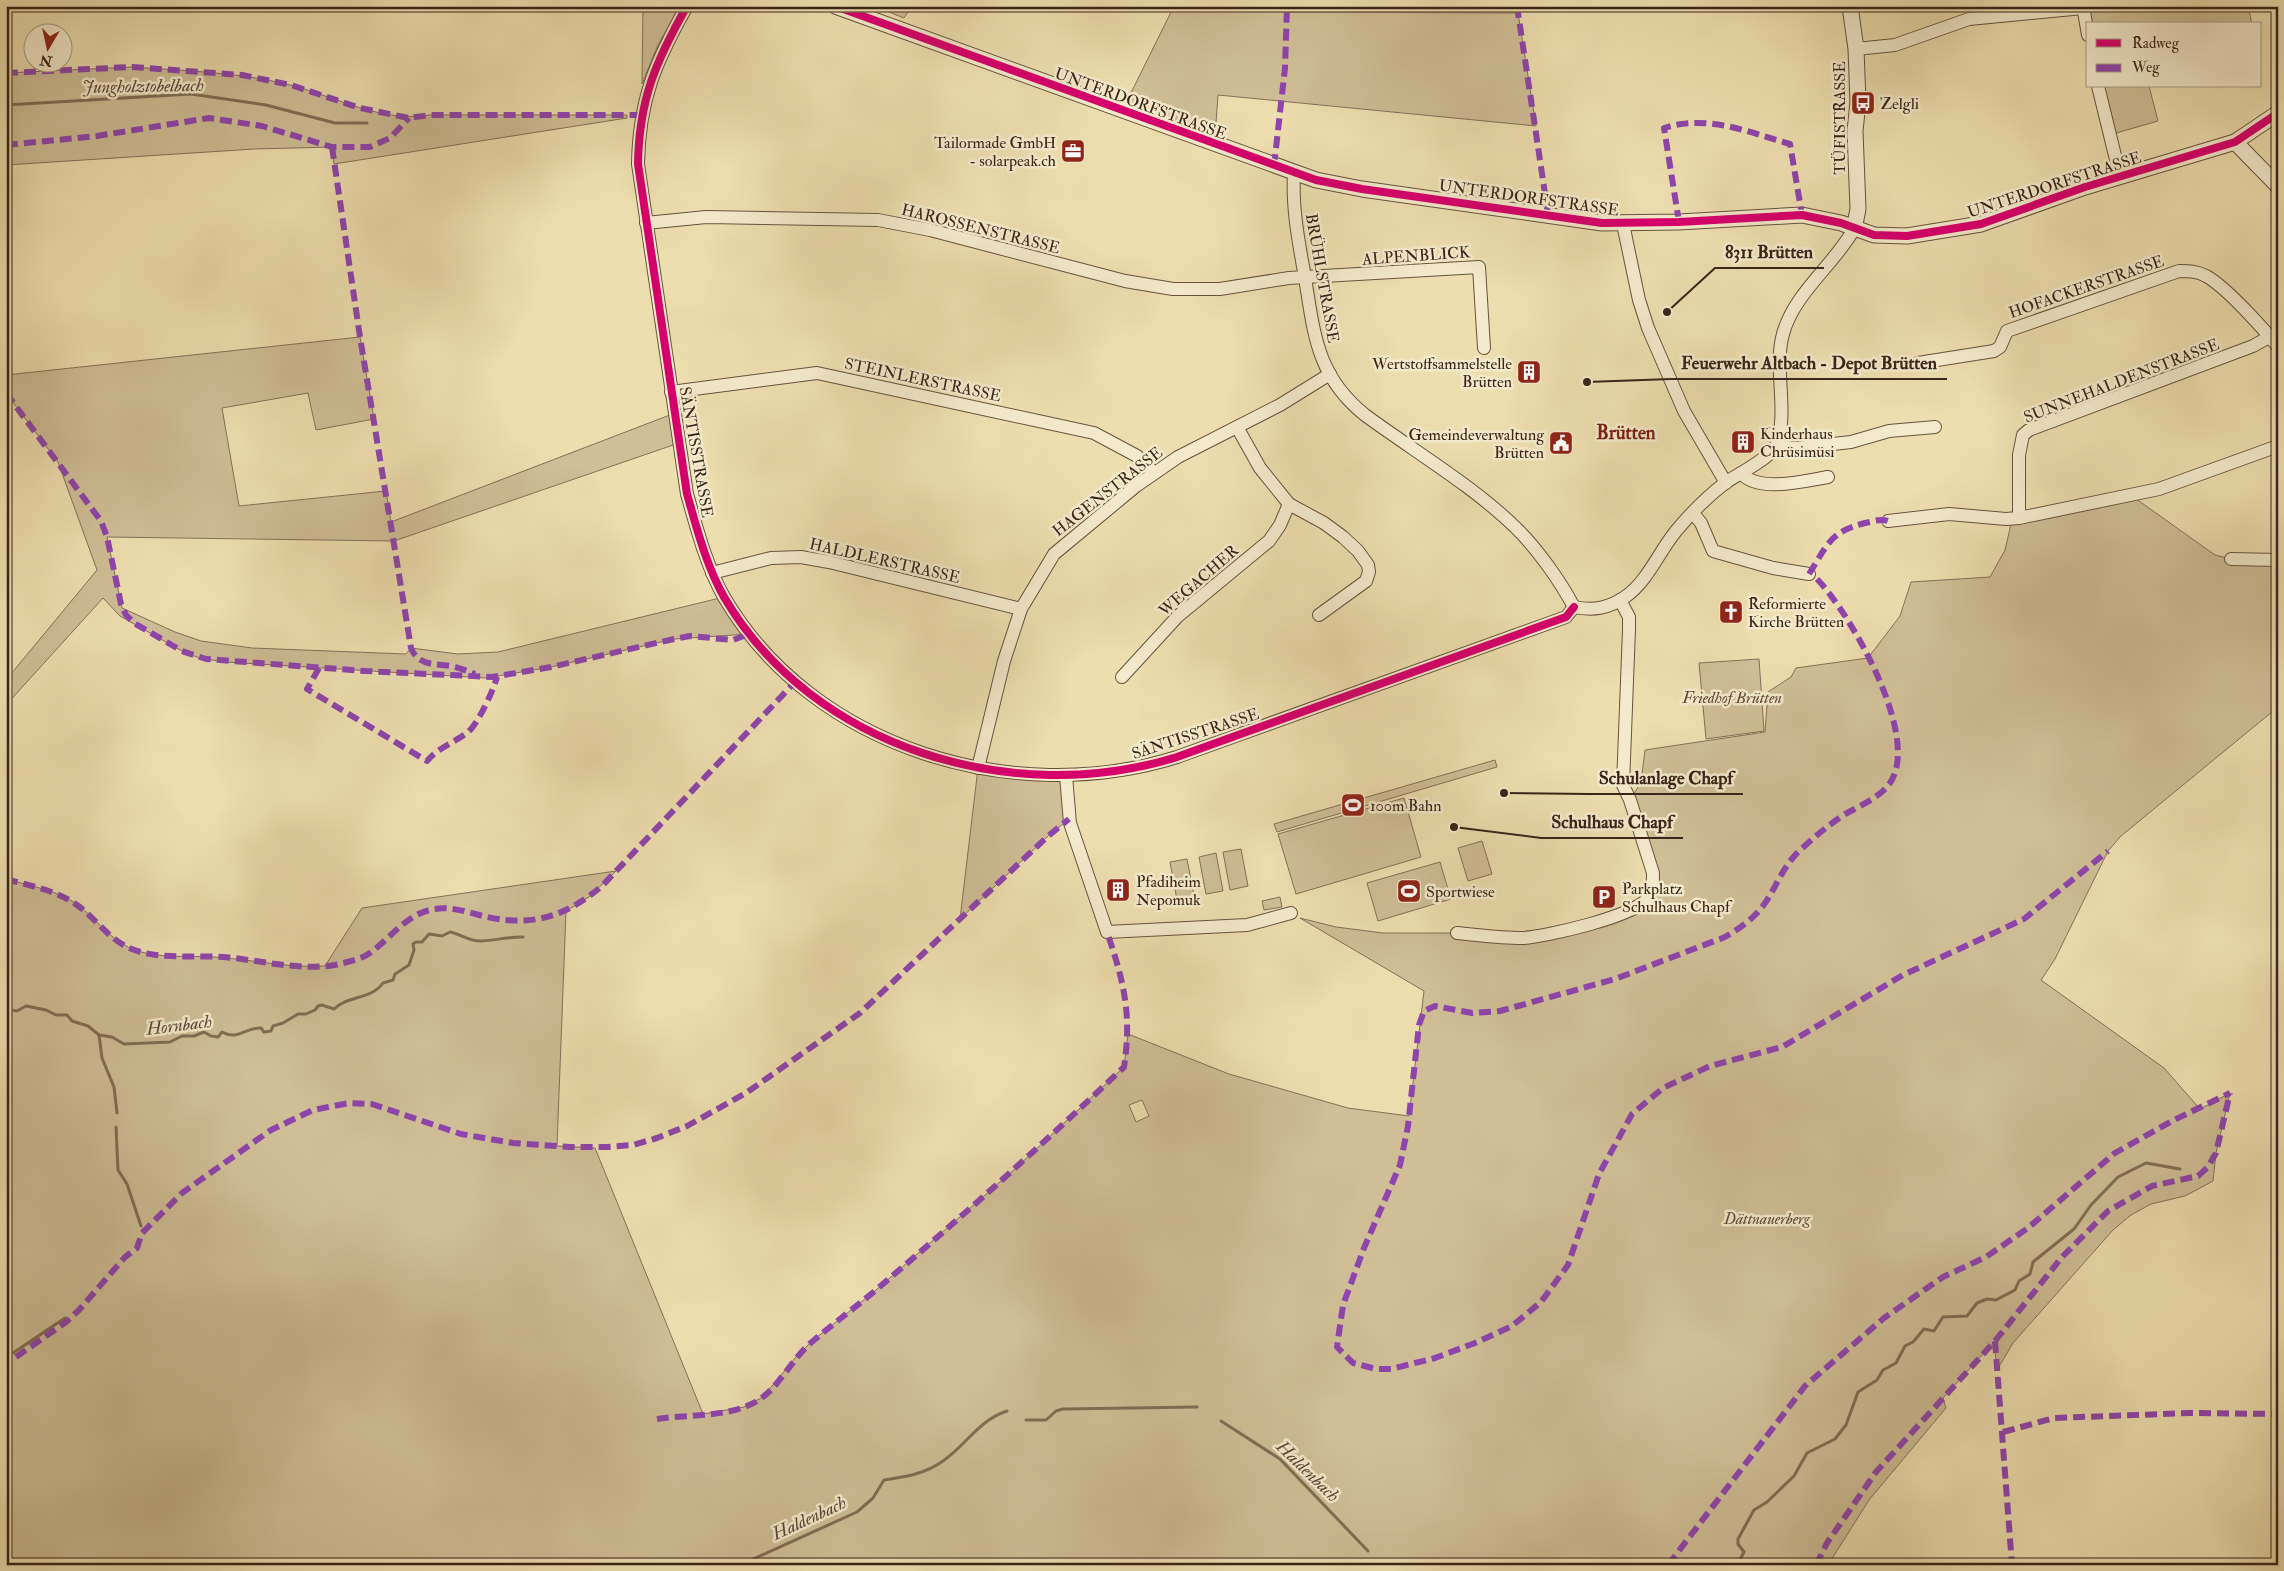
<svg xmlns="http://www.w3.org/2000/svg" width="2284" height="1571" font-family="'IM FELL Double Pica',serif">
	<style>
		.green { fill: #cfbe96; stroke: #847058; fill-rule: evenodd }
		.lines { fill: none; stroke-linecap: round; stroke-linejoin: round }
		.stream { stroke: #816d54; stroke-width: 3 }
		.minor-casing { stroke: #67523e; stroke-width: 14 }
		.tertiary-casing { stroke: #67523e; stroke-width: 17 }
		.minor { stroke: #f3eacb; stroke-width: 12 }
		.tertiary { stroke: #f3eacb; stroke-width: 15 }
		.quiet { stroke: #8e44ad; stroke-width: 6; stroke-dasharray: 12 6; stroke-linecap: butt }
		.cycleway-casing { stroke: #f3eacb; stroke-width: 11 }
		.cycleway { stroke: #d6006c; stroke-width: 8 }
		.labels { text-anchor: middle; stroke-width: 5; stroke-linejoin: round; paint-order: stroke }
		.street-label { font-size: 16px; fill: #3a2319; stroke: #f3eacb }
		.poi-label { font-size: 16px; fill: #3a2319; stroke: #f3eacb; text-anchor: start }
		.park-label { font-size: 16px; font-style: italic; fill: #5f4a38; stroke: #f3eacb }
		.water-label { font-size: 18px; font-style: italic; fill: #5d4837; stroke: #f3eacb }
		.quarter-label { font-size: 19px; font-weight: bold; fill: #7a1f14; stroke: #f3eacb }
		.leader { fill: none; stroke: #3a2319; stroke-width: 2 }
		.callout-dot { fill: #3a2319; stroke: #f3eacb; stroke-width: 2 }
		.callout-label { font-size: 18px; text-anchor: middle; font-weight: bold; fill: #3a2319; stroke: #f3eacb; stroke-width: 5; stroke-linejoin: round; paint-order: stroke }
	</style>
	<rect width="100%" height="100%" fill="#eddeaf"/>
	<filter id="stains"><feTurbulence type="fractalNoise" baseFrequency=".004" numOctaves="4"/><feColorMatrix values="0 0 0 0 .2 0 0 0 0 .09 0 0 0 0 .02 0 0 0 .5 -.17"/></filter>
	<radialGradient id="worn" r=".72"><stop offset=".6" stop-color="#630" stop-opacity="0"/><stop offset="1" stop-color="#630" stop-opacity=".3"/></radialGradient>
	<g class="green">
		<path d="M 643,6 L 680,6 L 657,47 L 642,84 Z"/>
		<path d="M 874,6 L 912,6 L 904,18 Z"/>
		<path d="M 1174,6 L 1288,6 L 1288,12 L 1518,13 L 1536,126 L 1218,95 L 1215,137 L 1125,105 Z"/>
		<path d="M 2083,6 L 2248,6 L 2252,24 L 2088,24 Z"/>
		<path d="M 132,67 C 185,71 239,72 290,85 C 337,97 381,123 430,115 L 627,115 L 627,118 L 334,164 L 332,147 L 254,149 L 6,165 L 6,73 Z"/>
		<path d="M 2098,86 L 2149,86 L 2158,121 L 2109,135 Z"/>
		<path d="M 360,337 L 374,419 L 316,430 L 308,393 L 222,408 L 239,506 L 386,491 L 391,522 L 675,413 L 679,443 L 394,541 L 107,537 L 122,608 L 175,632 L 201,641 L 252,648 L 406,654 L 411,648 L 458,654 L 498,652 L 724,597 L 749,634 L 674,639 L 551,667 L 486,678 L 225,662 L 199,658 L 182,651 L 120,616 L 103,598 L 6,705 L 6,680 L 97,570 L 58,462 L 6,393 L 6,375 Z"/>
		<path d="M 2132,496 L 2215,555 L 2231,559 L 2278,560 L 2278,707 L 2121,836 L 2108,851 L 2055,959 L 2041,980 L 2164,1068 L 2200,1109 L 2230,1093 L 2216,1153 L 2213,1181 L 2185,1196 L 2151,1204 L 2131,1215 L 2113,1230 L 2013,1343 L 1997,1370 L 1994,1342 L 1943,1398 L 1946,1408 L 1869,1500 L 1828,1565 L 6,1565 L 6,879 C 30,886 57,890 78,905 C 95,918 108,937 128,947 C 156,961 195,954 226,958 C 259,961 291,968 325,966 L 362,908 L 616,871 L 589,897 L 566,911 L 557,1146 L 595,1148 L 703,1414 L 744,1407 L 763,1397 L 796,1357 L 811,1342 L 876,1290 L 1016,1168 L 1124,1067 L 1128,1034 L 1229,1074 L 1348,1108 L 1409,1116 L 1424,991 L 1300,918 L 1336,927 L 1383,933 L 1457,933 L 1523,938 L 1637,908 L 1653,885 L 1630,800 L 1641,782 L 1645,750 L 1765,732 L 1768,692 L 1791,677 L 1796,668 L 1868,658 L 1900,616 L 1911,582 L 1990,577 L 2005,550 L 2011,524 ZM 1142,1100 L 1149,1116 L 1136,1122 L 1129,1105 Z"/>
		<path d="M 1759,659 L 1764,731 L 1706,739 L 1699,663 Z"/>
		<path d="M 1495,760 L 1497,767 L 1277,832 L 1274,824 Z"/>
		<path d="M 978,768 L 1066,776 L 1069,819 L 1047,837 L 960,919 Z"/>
		<path d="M 1404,798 L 1421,857 L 1296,894 L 1278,834 Z"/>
		<path d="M 1482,841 L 1492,874 L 1468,881 L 1458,848 Z"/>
		<path d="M 1241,849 L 1248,886 L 1230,890 L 1223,852 Z"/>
		<path d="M 1216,853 L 1223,891 L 1206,894 L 1199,857 Z"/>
		<path d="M 1187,859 L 1194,896 L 1177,900 L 1170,862 Z"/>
		<path d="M 1440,862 L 1451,899 L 1378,921 L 1367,883 Z"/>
		<path d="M 1280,897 L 1282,907 L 1264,910 L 1262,901 Z"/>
	</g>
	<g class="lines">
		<g class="stream">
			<path d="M 6,105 L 191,94 L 266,105 L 335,123 L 367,123"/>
			<path d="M 6,1009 L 17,1011 L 26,1006 L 46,1010 L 56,1015 L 67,1015 L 72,1021 L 88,1026 L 99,1035 L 112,1037 L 124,1044 L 170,1042 L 182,1036 L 194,1036 L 204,1032 L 211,1036 L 218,1037 L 222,1032 C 238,1041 246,1027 261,1028 L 264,1032 L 271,1031 L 273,1026 L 283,1023 L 298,1014 L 306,1014 L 315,1010 L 318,1006 L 322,1005 L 334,1009 C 348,995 371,1000 383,983 L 393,980 L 395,974 L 409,965 L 414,950 L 413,944 L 416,942 L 422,942 L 429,934 L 442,936 L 450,932 C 461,934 470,942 482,941 C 496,940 509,937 523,937"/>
			<path d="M 99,1035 L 102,1058 L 114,1087 L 117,1113"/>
			<path d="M 116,1127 L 118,1170 L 127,1184 L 141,1226"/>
			<path d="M 13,1353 L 65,1318"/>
			<path d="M 1026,1420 L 1046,1420 L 1056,1411 L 1063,1409 L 1197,1407"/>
			<path d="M 1221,1421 L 1280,1459 L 1368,1551"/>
			<path d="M 740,1565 L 857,1512 L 873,1498 L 884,1480 C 905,1477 925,1474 943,1461 C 966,1445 979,1420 1007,1411"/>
			<path d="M 1737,1565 L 1744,1552 L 1738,1544 L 1738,1539 L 1754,1510 L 1767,1502 L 1794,1476 L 1807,1453 L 1835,1439 L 1846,1425 L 1858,1392 L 1877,1380 L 1883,1370 L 1896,1363 L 1905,1346 L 1913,1342 L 1924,1329 L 1934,1331 L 1943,1317 L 1967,1316 L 1977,1303 L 1987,1299 L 1996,1300 L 2015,1290 L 2019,1281 L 2030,1274 L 2033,1262 L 2074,1229 L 2091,1205 L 2118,1177 L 2146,1163 L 2180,1169"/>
		</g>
		<defs>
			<g id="minor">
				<path d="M 687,6 C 656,61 639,99 638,164 L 687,494 C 697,529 706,565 724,597 C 813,749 1014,808 1177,757 L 1566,617 L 1574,607"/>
				<path d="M 2083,6 L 2088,35"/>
				<path d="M 1856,49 L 1895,45 L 1969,19 L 2083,8"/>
				<path d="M 2098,86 L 2120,176"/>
				<path d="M 1294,173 C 1292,206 1298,239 1304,272 C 1314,331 1315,375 1365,415 C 1414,451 1473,486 1515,527 C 1537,548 1560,581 1574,607"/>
				<path d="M 646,223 L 706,217 L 878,220 L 930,230 L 1125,281 L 1173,289 L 1220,289 L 1289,278 L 1479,267 L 1484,348"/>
				<path d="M 1623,224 L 1639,300 L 1648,328 L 1684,411 L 1726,483"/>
				<path d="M 1918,363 L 1994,351 L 2000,347 L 2007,331 L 2179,271 C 2188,271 2197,271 2206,276 C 2225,286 2264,329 2278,347"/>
				<path d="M 671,392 L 817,373 L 1094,433 L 1137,456 L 1154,473"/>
				<path d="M 1237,427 L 1260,468 L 1289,504 L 1324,523 L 1343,537 L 1358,551 L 1368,565 L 1369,572 L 1366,581 L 1319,615"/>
				<path d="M 1776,446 L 1797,448 L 1851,442 L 1889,431 L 1935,427"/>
				<path d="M 1741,473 C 1758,493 1804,481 1828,477"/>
				<path d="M 1693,513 L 1701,523 L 1713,551 L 1773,568 L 1809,574"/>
				<path d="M 2019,518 L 2019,455 L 2023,435 L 2029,430 L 2253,346 L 2278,332"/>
				<path d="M 1888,521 L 1949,514 L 2006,519 L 2019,518 L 2159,489 L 2278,446"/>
				<path d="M 2231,559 L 2278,560"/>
				<path d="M 712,573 L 771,558 L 801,557 L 829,562 L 1021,609"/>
				<path d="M 1574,607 C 1594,611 1609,608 1625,597 C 1648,581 1658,553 1676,531 C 1690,514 1707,497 1725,483 C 1741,472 1762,463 1775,448 C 1790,415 1773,369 1783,334 C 1794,293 1834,265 1854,229"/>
				<path d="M 1122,677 L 1178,616 L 1269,541 L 1280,525 L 1289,504"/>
				<path d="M 978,768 L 1004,661 L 1021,609 L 1054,554 L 1136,486 L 1178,457 L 1280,405 L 1330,374"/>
				<path d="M 1066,776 L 1070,823 L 1107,932 L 1247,925 L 1291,913"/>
				<path d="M 1457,933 C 1479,935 1500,938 1522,938 C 1545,937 1636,916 1648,898 C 1653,890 1653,882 1653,873 L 1630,800 L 1623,785 L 1629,629 L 1629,617 L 1620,600"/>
			</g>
			<g id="tertiary">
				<path d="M 835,6 L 1316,180 L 1362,189 L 1602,223 L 1679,222 L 1802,215 L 1841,223 L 1874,235 L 1907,236 L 1981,224 L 2085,187 L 2235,142 L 2278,113"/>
				<path d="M 1850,6 L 1856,49 L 1858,102 L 1855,131 L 1858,209 L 1854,229"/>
				<path d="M 2235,142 L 2278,186"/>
			</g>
		</defs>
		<use href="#minor" class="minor-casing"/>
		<use href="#tertiary" class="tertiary-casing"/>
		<use href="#minor" class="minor"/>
		<use href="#tertiary" class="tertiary"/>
		<g class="quiet">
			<path d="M 1517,6 L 1548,214"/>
			<path d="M 6,73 L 132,67 L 242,75 L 291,85 L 360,108 L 409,118 L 430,115 L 641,115"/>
			<path d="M 6,145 L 97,136 L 209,118 L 262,126 L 332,147 L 370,147 L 390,138 L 409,118"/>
			<path d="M 332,147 L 360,337 L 411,648 C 418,666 436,664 452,666 C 460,668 467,671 475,674"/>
			<path d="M 1274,166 L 1285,68 L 1287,6"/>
			<path d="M 1679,222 L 1664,128 C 1707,114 1748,132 1790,144 L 1802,215"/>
			<path d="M 6,393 L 101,521 L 107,537 L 121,604 L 126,615 L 134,623 L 182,651 L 206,659 L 365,671 L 492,677 L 551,667 L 674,639 L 690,636 L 733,640 L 749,634"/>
			<path d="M 1809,574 C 1827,546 1829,532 1865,523 C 1872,522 1880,518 1888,521"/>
			<path d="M 1817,579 C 1850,613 1926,743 1887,787 C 1875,800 1857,807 1842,816 C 1826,827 1812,839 1798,852 C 1782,868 1776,888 1763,906 C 1753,919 1739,929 1725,937 L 1615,979 L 1500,1011 L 1472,1013 L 1435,1006 L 1424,1011 L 1419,1025 L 1408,1126 L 1400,1165 L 1364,1248 L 1343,1305 L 1337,1347 L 1353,1363 L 1376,1369 L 1391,1369 L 1435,1358 L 1475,1343 L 1512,1326 L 1541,1302 L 1568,1265 L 1599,1174 L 1632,1114 L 1663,1088 L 1710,1066 L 1782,1047 L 1903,975 L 2024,919 L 2108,851"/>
			<path d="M 319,668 L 307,689 L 427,761 C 439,747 454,743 468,732 C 478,724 494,689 497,677"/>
			<path d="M 6,879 C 30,886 56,890 77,905 C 95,918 108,938 129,948 C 156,960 193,955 223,957 C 261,960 297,971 335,965 C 347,962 360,960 370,953 C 392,937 407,913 435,909 C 452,906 470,913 487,917 C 534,927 566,916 602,886 L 795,682"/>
			<path d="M 1995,1341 L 2012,1565"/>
			<path d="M 16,1357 L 66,1322 L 79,1310 L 125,1257 L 137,1248 L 142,1233 L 182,1193 L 271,1130 L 313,1110 L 349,1103 L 372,1104 L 461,1134 L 513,1143 L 570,1147 L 607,1147 L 633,1145 L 657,1138 L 687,1126 L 746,1093 L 860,1013 L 1047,837 L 1069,819"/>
			<path d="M 6,1369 L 9,1364"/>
			<path d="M 657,1419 C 689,1414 729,1418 757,1401 C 779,1388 792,1358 813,1341 C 834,1323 856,1307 877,1289 C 962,1217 1044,1143 1124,1067 C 1132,1014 1124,982 1107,932"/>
			<path d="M 2003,1432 L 2054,1418 L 2190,1413 L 2278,1414"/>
			<path d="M 1668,1565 L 1805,1386 L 1884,1318 L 1943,1277 L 1986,1257 L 2028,1228 L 2115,1153 L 2172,1121 L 2230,1093"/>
			<path d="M 1816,1565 L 1827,1543 L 1876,1472 L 1995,1341 L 2062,1257 L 2108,1211 L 2152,1186 L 2198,1176 L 2208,1167 L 2216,1153 L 2230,1093"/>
		</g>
		<defs>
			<g id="cycleway">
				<path d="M 687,6 C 656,61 639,99 638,164 L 687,494 C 697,529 706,565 724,597 C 813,749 1014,808 1177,757 L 1566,617 L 1574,607"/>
				<path d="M 835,6 L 1316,180 L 1362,189 L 1602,223 L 1679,222 L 1802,215 L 1841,223 L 1874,235 L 1907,236 L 1981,224 L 2085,187 L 2235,142 L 2278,113"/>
			</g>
		</defs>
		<use href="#cycleway" class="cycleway-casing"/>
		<use href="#cycleway" class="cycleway"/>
	</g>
	<defs>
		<symbol id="bus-square" viewBox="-11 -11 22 22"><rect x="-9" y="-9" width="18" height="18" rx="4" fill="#8f2418" stroke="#f3eacb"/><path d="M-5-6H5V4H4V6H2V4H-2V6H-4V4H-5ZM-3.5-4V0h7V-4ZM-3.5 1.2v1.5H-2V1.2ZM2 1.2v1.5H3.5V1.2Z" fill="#fff"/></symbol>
		<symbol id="office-square" viewBox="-11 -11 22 22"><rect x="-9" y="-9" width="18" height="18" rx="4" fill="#8f2418" stroke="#f3eacb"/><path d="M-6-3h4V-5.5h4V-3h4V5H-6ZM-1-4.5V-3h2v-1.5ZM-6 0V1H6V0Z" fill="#fff"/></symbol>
		<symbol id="building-square" viewBox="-11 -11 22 22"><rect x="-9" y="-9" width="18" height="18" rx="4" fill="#8f2418" stroke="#f3eacb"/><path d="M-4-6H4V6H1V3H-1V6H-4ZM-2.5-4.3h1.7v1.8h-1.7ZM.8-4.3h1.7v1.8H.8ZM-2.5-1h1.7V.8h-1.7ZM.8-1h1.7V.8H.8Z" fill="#fff"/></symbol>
		<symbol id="civic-square" viewBox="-11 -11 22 22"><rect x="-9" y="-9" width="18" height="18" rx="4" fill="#8f2418" stroke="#f3eacb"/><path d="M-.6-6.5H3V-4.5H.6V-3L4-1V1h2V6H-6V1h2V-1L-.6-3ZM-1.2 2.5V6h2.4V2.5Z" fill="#fff"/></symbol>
		<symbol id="church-square" viewBox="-11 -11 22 22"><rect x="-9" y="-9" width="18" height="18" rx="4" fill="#8f2418" stroke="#f3eacb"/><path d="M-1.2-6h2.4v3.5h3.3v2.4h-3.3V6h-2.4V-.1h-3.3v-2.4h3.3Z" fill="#fff"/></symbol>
		<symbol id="stadium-square" viewBox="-11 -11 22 22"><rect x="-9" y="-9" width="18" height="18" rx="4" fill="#8f2418" stroke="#f3eacb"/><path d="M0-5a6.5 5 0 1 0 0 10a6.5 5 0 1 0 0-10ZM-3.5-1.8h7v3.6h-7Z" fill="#fff"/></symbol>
		<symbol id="parking-square" viewBox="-11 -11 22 22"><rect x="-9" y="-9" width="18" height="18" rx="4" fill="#8f2418" stroke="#f3eacb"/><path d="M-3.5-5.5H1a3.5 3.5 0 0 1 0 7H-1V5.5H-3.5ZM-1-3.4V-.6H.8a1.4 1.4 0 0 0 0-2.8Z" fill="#fff"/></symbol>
	</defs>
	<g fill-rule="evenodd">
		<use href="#bus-square" x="1849" y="89" width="28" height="28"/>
		<use href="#office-square" x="1059" y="137" width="28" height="28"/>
		<use href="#building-square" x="1515" y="358" width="28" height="28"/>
		<use href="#building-square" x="1729" y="428" width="28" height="28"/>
		<use href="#civic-square" x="1547" y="429" width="28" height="28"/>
		<use href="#church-square" x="1717" y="598" width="28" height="28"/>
		<use href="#stadium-square" x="1339" y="791" width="28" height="28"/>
		<use href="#building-square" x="1104" y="876" width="28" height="28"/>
		<use href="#stadium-square" x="1395" y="877" width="28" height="28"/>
		<use href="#parking-square" x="1590" y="883" width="28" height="28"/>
	</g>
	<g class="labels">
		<g class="street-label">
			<text transform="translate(1141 103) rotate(20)" y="6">UNTERDORFSTRASSE</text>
			<text transform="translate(1839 118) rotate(-90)" y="6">TÜFISTRASSE</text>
			<text transform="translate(2054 184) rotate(-18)" y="6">UNTERDORFSTRASSE</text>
			<text transform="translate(1529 197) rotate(8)" y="6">UNTERDORFSTRASSE</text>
			<text transform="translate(981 228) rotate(14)" y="6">HAROSSENSTRASSE</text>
			<text transform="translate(1416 255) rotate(-4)" y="6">ALPENBLICK</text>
			<text transform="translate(1323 278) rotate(80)" y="6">BRÜHLSTRASSE</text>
			<text transform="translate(2086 286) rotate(-19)" y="6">HOFACKERSTRASSE</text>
			<text transform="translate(923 379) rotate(12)" y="6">STEINLERSTRASSE</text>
			<text transform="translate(2121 380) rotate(-21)" y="6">SUNNEHALDENSTRASSE</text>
			<text transform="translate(697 452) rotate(80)" y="6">SÄNTISSTRASSE</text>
			<text transform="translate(1107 491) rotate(-38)" y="6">HAGENSTRASSE</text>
			<text transform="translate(885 560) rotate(13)" y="6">HALDLERSTRASSE</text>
			<text transform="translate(1198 580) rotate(-41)" y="6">WEGACHER</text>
			<text transform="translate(1195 733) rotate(-18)" y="6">SÄNTISSTRASSE</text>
		</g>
		<g class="poi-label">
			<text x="1880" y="109">Zelgli</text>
			<text x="1056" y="148" text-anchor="end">Tailormade GmbH<tspan x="1056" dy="18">- solarpeak.ch</tspan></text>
			<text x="1512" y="369" text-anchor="end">Wertstoffsammelstelle<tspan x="1512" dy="18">Brütten</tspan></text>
			<text x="1760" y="439">Kinderhaus<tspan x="1760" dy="18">Chrüsimüsi</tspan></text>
			<text x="1544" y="440" text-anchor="end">Gemeindeverwaltung<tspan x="1544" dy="18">Brütten</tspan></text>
			<text x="1748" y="609">Reformierte<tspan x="1748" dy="18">Kirche Brütten</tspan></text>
			<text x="1370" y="811">100m Bahn</text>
			<text x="1136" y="887">Pfadiheim<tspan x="1136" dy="18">Nepomuk</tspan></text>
			<text x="1622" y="894">Parkplatz<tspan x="1622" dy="18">Schulhaus Chapf</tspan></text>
			<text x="1426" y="897">Sportwiese</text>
		</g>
		<g class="park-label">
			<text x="1732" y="703">Friedhof Brütten</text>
			<text x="1767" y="1224">Dättnauerberg</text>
		</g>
		<g class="water-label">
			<text transform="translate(143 86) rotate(-1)" y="6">Jungholztobelbach</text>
			<text transform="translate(179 1025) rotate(-7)" y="6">Hornbach</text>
			<text transform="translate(1308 1471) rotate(44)" y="6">Haldenbach</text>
			<text transform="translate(809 1518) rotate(-25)" y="6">Haldenbach</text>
		</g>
		<g class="quarter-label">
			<text x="1626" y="439">Brütten</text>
		</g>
	</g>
	<path class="leader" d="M1667 312L1715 268H1824M1587 382L1671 379H1947M1504 793L1589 794H1743M1454 827L1541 838H1683"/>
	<g class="callout-dot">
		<circle cx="1667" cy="312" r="5"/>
		<circle cx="1587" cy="382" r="5"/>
		<circle cx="1504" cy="793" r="5"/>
		<circle cx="1454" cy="827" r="5"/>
	</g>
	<g class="callout-label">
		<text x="1769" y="258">8311 Brütten</text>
		<text x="1809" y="369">Feuerwehr Altbach - Depot Brütten</text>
		<text x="1666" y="784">Schulanlage Chapf</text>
		<text x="1612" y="828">Schulhaus Chapf</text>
	</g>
	<rect width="2284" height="1571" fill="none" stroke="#eddeaf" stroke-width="25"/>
	<rect x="8" y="8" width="2269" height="1556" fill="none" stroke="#3a2319" stroke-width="2.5"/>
	<rect x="12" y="12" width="2259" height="1546" fill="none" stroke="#3a2319"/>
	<rect x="2086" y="22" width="175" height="65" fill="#f3eacb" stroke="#a99a84"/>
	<rect x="2096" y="39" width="25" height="8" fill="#d6006c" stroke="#a99a84"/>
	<text x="2132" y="48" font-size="15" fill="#3a2319">Radweg</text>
	<rect x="2096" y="64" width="25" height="8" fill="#8e44ad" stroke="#a99a84"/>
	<text x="2132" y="72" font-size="15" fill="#3a2319">Weg</text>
	<g transform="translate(48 48) rotate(189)"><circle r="24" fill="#f3eacb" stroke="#a99a84"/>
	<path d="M0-4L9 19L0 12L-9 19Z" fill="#8f2418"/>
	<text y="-8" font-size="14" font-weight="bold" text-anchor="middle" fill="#3a2319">N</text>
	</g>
	<rect width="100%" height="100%" filter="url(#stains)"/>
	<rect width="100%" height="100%" fill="url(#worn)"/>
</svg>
